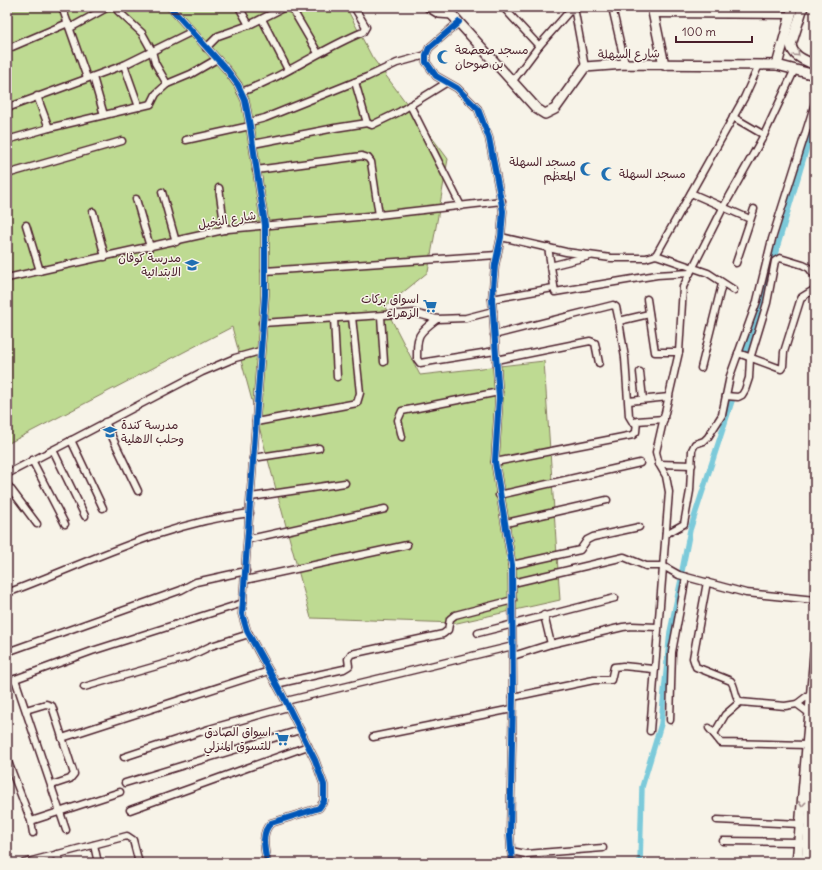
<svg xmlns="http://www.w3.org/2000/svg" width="822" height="870" font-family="Delius,'Playpen Sans Arabic',sans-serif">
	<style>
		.green { fill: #beda92; stroke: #847c5e }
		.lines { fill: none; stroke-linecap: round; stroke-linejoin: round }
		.canal { stroke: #7ccada; stroke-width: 5.5 }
		.street-casing { stroke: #4a1f2b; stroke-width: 9 }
		.secondary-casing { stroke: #4a1f2b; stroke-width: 12 }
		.street { stroke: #f7f3e8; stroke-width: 6 }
		.secondary { stroke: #f7f3e8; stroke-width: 9 }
		.cycleway-casing { stroke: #f7f3e8; stroke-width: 8 }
		.cycleway { stroke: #0057b8; stroke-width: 6 }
		.oneway { stroke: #a0898a }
		.labels { text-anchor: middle; stroke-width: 3; stroke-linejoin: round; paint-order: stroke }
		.poi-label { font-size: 12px; fill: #4a1f2b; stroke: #f7f3e8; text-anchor: end }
		.street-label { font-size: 12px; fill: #4a1f2b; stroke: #f7f3e8 }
	</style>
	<rect width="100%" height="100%" fill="#f7f3e8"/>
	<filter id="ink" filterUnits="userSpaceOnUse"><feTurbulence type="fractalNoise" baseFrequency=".025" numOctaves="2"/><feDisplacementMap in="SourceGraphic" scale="8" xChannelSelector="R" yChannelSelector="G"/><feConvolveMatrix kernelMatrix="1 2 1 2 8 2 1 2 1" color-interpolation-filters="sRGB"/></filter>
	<g filter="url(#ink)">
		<g class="green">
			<path d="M 7,7 L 346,7 L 372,57 L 448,159 L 428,272 L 385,307 L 420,375 L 544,361 L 560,600 L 457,623 L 311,618 L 232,327 L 7,444 Z"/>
			<path d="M 701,7 L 741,7 L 740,9 L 702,9 Z"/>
		</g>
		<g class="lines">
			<g class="canal">
				<path d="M 746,352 L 815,120"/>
				<path d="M 682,571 L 690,530 L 732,401"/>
				<path d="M 640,863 L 642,787 L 661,724 L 670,632 L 681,580"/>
			</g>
			<defs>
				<g id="street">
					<path d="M 62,7 L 87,78"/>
					<path d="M 116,7 L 118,11 L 142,33 L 152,51 L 155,63 L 167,84 L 191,74 L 217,59"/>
					<path d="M 170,7 L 227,70 L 238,85 L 245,100 L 250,126 L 265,225 L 265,295 L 242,614 L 247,631 L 283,696 L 315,760 L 324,785 L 324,801 L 319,808 L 271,823 C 260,833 265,850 267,863"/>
					<path d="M 239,7 L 249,25"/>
					<path d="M 291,7 L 318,53"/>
					<path d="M 503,7 L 539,46"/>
					<path d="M 574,7 L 585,67"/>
					<path d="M 612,7 L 625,64"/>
					<path d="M 654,14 L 790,15"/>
					<path d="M 262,19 L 288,70"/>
					<path d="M 459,22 L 429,48 L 426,55 L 426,62 L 436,76 L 457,88 L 478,109 L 489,138 L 503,211 L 501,237 L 495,265 L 492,299 L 499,398 L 495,462 L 512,565 L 513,697 L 510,835 L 512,863"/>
					<path d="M 70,28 L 108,7"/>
					<path d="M 206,48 L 218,36 L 249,25 L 285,7"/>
					<path d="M 7,49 L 68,23"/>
					<path d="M 124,65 L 139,107"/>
					<path d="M 93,77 L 104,115"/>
					<path d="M 355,82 L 367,123"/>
					<path d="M 512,82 L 539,46 L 573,7"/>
					<path d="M 241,92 C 284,77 321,49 363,32 L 366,27 L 354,7"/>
					<path d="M 37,96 L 49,128"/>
					<path d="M 410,105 L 461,206"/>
					<path d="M 7,108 L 124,65 L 191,32"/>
					<path d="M 733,117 L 764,135"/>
					<path d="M 250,122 L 265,118 L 367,77 L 397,63 L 426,55"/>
					<path d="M 7,140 L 49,128 L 151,104 L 156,94 L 167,84"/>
					<path d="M 186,140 L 250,126"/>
					<path d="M 253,144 L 335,128 L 367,123 L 372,125 L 399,112 L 446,83"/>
					<path d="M 256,170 L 362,156 L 368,158 L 371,162 L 379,215"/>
					<path d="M 7,174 L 122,141"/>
					<path d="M 219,188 L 225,230"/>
					<path d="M 162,192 L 176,242"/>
					<path d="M 691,193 L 750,219"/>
					<path d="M 136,199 L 150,247"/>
					<path d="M 93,212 L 105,257"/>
					<path d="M 26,225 L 40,271"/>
					<path d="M 501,237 L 566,252 L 611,258 L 646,258 L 656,255 L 708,273 L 734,290"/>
					<path d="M 548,247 L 555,292 L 657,275 L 690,273"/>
					<path d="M 656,255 L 744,98 L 759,65"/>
					<path d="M 736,263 L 754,209"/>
					<path d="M 550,266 L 590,256"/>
					<path d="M 265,271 L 497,255"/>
					<path d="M 7,278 L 228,229 L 379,215 L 502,201"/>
					<path d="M 492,299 L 553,288"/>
					<path d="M 647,299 L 655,352 L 679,352"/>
					<path d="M 381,316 L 384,362"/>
					<path d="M 334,318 L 337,377"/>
					<path d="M 437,319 C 417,334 417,335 417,359 L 420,363 L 495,351"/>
					<path d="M 619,321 L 625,358 L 629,416 L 632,421 L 635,423"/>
					<path d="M 262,323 L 414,313 L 437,319 L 466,318 L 493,311"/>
					<path d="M 494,335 L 613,305 L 616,307 L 619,321 L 649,314"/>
					<path d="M 738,353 L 781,369 L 783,366 L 784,352 L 800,301 L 802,297 L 815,289"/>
					<path d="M 496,360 L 590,341 L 595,343 L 599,363"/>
					<path d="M 701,368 L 722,284"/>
					<path d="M 640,372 L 643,399"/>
					<path d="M 726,396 L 738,397 L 742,395 L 745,390 L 749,378 L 750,359 L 767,303 L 775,261 L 780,258 L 803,265 L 809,268 L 815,276"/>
					<path d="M 629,401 L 669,397"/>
					<path d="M 105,422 L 138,491"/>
					<path d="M 256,422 L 357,403 L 360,393 L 352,317"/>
					<path d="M 402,437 L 398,420 L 402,411 L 499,392"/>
					<path d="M 71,440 L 103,508"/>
					<path d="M 53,450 L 85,516"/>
					<path d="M 253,458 L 319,448"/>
					<path d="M 32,460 L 65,524"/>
					<path d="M 495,462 L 633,435 L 636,432 L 637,421 L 664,419"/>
					<path d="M 659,464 L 692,465"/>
					<path d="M 7,474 L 202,372 L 235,358 L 260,351"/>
					<path d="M 7,484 L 37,524"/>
					<path d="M 499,495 L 640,463"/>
					<path d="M 251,497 L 345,483"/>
					<path d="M 506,523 L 607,500"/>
					<path d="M 666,534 L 684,524 L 690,491 L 692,450 L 695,444 L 704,441 L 708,437 L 722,415 L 730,376 L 757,301 L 772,239 L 815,103"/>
					<path d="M 249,539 L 385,509"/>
					<path d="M 512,565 L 580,550 L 587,540 L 593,537 L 639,527"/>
					<path d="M 245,580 L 407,545"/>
					<path d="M 707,582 L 693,658 L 696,667 L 731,681 C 736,688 734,696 740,702 L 785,706 L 797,704 L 810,694"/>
					<path d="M 513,583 L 624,557 L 646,566 L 663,566 L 679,575 L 746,593 L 815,600"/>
					<path d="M 7,593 C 88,563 163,523 250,513"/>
					<path d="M 544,615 L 551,644"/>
					<path d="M 478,633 L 615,598"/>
					<path d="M 7,652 L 181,590 L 196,582 L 246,571"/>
					<path d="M 513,656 L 551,644 L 623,627 L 632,626 L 657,627"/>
					<path d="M 15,679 L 66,830"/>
					<path d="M 7,682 L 92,651 L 243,603"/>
					<path d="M 276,684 L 344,669 L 349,666 L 348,659 L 351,654 L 443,634 L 448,630 L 450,619 L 455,615 L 513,600"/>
					<path d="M 84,687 L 188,657 L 211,646 L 249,634"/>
					<path d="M 513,697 L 594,680 L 611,680 L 614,667 L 623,666 L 653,669"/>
					<path d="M 286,701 L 513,646"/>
					<path d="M 797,704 L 809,713"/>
					<path d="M 26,710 L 46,704 L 52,706 L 74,774 L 70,779 L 52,785"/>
					<path d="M 670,720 L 672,652 L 686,577"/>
					<path d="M 709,728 L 721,743 L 807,745"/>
					<path d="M 650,731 L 669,492 L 666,476 L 659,464 L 656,452 L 679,352 L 683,287 L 723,208 L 764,135 L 795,69"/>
					<path d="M 714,734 L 725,715 L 740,702"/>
					<path d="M 373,737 L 512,709"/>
					<path d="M 62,738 L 269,671"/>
					<path d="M 124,757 L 209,729 L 288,707"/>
					<path d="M 7,759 L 31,821 L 33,833"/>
					<path d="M 125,783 L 300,730"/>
					<path d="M 130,810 L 308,746"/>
					<path d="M 717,820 L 800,824"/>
					<path d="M 31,821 L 120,792"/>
					<path d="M 723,841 L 799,842"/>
					<path d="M 94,845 L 98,863"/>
					<path d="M 511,851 L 526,854 L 603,848"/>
					<path d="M 57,854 L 60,863"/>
					<path d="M 24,863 L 127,836 L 133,840 L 139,863"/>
				</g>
				<g id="secondary">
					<path d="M 429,7 L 439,13 L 452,14"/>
					<path d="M 445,7 L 537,109 L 545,114 L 555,109 L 585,67 L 625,64 L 777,65"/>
					<path d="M 652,7 L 664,65"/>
					<path d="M 793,7 L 777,65 L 815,75"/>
					<path d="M 803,7 L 791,45 C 793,57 805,60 815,65"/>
					<path d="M 797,863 L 815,654"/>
					<path d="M 806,863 L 815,744"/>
				</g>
			</defs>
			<use href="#street" class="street-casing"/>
			<use href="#secondary" class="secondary-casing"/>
			<use href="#street" class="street"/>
			<use href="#secondary" class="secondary"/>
			<defs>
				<g id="cycleway">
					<path d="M 170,7 L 227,70 L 238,85 L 245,100 L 250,126 L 265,225 L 265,295 L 242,614 L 247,631 L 283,696 L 315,760 L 324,785 L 324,801 L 319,808 L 271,823 C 260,833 265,850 267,863"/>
					<path d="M 459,22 L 429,48 L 426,55 L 426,62 L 436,76 L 457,88 L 478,109 L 489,138 L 503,211 L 501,237 L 495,265 L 492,299 L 499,398 L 495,462 L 512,565 L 513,697 L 510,835 L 512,863"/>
				</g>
			</defs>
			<use href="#cycleway" class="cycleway-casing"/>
			<use href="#cycleway" class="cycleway"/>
		</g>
		<defs><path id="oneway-chevron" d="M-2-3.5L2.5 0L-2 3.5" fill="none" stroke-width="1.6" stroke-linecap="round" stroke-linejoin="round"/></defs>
		<g class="oneway">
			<use href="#oneway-chevron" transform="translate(797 54) rotate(46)"/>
			<use href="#oneway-chevron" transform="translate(802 804) rotate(95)"/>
		</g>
	</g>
	<defs>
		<symbol id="mosque-bare" viewBox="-9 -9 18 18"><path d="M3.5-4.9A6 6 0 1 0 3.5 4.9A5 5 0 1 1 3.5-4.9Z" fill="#1f6fb2" stroke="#f7f3e8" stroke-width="2.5" paint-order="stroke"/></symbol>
		<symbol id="school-bare" viewBox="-9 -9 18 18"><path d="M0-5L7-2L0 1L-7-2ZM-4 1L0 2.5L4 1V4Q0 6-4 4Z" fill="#1f6fb2" stroke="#f7f3e8" stroke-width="2.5" paint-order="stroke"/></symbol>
		<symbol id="supermarket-bare" viewBox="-9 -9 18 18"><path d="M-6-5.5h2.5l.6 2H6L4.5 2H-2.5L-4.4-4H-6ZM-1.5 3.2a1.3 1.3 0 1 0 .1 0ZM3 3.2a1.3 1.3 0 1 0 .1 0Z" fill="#1f6fb2" stroke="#f7f3e8" stroke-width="2.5" paint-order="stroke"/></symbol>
	</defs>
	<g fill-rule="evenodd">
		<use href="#mosque-bare" x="434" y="47" width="20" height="20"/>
		<use href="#mosque-bare" x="577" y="159" width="20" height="20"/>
		<use href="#mosque-bare" x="598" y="164" width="20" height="20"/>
		<use href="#school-bare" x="182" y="255" width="20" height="20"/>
		<use href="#supermarket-bare" x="420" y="296" width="20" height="20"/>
		<use href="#school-bare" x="100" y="422" width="20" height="20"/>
		<use href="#supermarket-bare" x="272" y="729" width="20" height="20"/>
	</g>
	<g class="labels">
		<g class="poi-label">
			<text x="455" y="54" text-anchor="start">مسجد صعصعة<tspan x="455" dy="14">بن صوحان</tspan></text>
			<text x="576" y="166">مسجد السهلة<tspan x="576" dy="14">المعظم</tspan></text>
			<text x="619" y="178" text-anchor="start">مسجد السهلة</text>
			<text x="181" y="262">مدرسة كوفان<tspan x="181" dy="14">الابتدائية</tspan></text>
			<text x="419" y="303">اسواق بركات<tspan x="419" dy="14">الزهراء</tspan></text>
			<text x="121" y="429" text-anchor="start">مدرسة كندة<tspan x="121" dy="14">وحلب الاهلية</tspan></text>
			<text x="271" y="736">اسواق الصادق<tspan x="271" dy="14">للتسوق المنزلي</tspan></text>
		</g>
		<g class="street-label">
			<text transform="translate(629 54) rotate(-1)" y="4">شارع السهلة</text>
			<text transform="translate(227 220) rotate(-10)" y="4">شارع النخيل</text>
		</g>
	</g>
	<rect width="822" height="870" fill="none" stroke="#f7f3e8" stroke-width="24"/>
	<rect x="12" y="12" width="798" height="846" fill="none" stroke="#4a1f2b" stroke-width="1.5" filter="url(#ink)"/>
	<path d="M676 36v6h76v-6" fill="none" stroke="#4a1f2b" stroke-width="2"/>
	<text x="682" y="36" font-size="12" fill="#4a1f2b" stroke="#f7f3e8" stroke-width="3" paint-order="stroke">100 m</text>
</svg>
